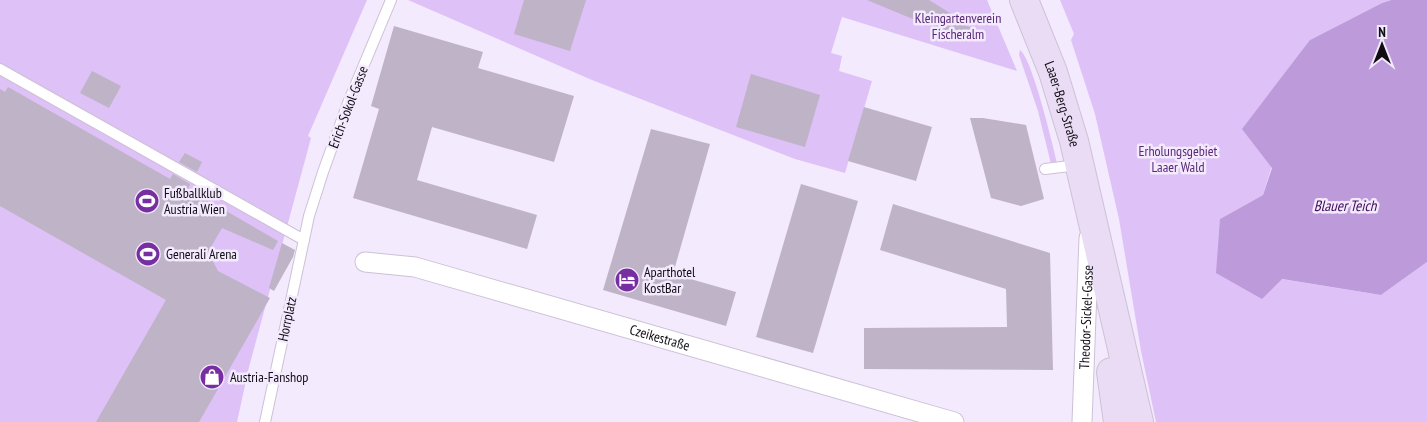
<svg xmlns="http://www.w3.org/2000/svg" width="1427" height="422" font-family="'PT Sans Narrow',sans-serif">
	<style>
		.green { fill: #dec1f6 }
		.water { fill: #bd9ada }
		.building { fill: #beb3c7 }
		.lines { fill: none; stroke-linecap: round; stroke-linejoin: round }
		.lane-casing { stroke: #ccc1d5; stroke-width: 12 }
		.street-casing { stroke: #ccc1d5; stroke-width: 21 }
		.secondary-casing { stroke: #ccc1d5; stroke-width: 30 }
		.lane { stroke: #fff; stroke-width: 10 }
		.street { stroke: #fff; stroke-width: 19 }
		.secondary { stroke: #e9dcf4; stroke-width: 28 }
		.labels { text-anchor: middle; stroke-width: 5; stroke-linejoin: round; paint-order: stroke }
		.park-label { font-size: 14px; fill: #582a76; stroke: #f4eafe }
		.street-label { font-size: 14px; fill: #110d14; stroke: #f4eafe }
		.poi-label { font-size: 14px; fill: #110d14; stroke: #f4eafe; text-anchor: start }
		.water-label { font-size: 15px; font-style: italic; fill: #3f0e5a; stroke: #f4eafe }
	</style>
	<rect width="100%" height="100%" fill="#f4eafe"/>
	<g class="green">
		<path d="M 0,0 L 367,0 L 308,136 L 311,138 L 249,367 L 237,422 L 0,422 Z"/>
		<path d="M 408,0 L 987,0 L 1017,71 L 842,17 L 831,53 L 842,56 L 839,71 L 872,81 L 845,173 L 795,159 L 592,80 Z"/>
		<path d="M 1060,0 L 1391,0 L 1382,3 L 1310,40 L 1263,195 L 1220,219 L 1281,279 L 1381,295 L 1427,262 L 1427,422 L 1156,422 L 1141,351 L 1119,219 L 1095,114 L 1071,40 L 1074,34 Z"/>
		<path d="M 1020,50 C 1032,58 1053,145 1057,163 L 1051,164 L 1038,111 L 1019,55 Z"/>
	</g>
	<path class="water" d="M 1391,0 L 1427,0 L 1427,262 L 1381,295 L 1282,279 L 1262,299 L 1216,273 L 1220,219 L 1263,195 L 1272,168 L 1242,129 L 1310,40 L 1382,3 Z"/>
	<g class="building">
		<path d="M 524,0 L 586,0 L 570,51 L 514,34 Z"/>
		<path d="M 867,0 L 929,0 L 950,13 L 948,17 L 978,31 L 972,42 L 920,20 L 920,22 Z"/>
		<path d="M 394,26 L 483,52 L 478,68 L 574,96 L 554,162 L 432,127 L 417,180 L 537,215 L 527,249 L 353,198 L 379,109 L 371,106 Z"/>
		<path d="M 92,71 L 121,86 L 109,108 L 80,93 Z"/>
		<path d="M 751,74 L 820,95 L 805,147 L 736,127 Z"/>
		<path d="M 8,87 L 170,179 L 173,174 L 190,184 L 188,189 L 278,241 L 273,250 L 222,228 L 208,252 L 218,271 L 270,298 L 199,422 L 96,422 L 166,300 L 0,206 L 0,89 L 5,92 Z"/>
		<path d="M 864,107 L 932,127 L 916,181 L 848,161 Z"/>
		<path d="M 970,118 L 983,118 L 1026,125 L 1044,199 L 1021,206 L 991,198 Z"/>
		<path d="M 651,129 L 710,144 L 673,274 L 736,292 L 726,326 L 603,290 Z"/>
		<path d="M 185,153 L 202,162 L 197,172 L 179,162 Z"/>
		<path d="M 801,184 L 858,201 L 813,353 L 756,337 Z"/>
		<path d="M 893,204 L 1050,253 L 1053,370 L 864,369 L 864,328 L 1007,327 L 1006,289 L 880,250 Z"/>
		<path d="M 282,243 L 295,250 L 293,257 L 274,291 L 269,288 Z"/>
	</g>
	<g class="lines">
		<defs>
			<g id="lane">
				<path d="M 0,69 L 304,240"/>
				<path d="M 1045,169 L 1078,165"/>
				<path d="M 265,422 L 309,216 L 323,172 L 348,103 L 391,0"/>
			</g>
			<g id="street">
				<path id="s1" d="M 365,262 L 415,267 L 954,422"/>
				<path id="s2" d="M 1082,422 L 1089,238"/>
			</g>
			<g id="secondary">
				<path id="s3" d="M 1024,0 L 1053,72 L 1074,141 L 1139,422"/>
				<path d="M 1111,372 L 1118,422"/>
			</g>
		</defs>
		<use href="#lane" class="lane-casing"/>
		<use href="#street" class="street-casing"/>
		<use href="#secondary" class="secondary-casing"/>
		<use href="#lane" class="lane"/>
		<use href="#street" class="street"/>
		<use href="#secondary" class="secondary"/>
	</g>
	<defs>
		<symbol id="stadium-disc" viewBox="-11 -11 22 22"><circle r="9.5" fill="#762ea1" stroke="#f4eafe"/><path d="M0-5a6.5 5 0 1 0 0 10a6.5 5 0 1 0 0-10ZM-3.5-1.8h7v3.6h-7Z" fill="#fff"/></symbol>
		<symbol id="hotel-disc" viewBox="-11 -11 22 22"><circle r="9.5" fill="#762ea1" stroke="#f4eafe"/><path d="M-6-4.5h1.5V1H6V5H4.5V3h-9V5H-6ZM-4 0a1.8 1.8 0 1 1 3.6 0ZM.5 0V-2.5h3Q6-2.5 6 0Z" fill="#fff"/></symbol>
		<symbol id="shop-disc" viewBox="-11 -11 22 22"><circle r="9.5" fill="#762ea1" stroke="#f4eafe"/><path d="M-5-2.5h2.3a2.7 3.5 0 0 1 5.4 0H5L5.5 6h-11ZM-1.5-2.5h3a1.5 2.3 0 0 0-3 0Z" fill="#fff"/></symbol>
	</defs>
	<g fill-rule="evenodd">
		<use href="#stadium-disc" x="133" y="187" width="28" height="28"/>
		<use href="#stadium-disc" x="134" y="240" width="28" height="28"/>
		<use href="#hotel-disc" x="613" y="266" width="28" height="28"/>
		<use href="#shop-disc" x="198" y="363" width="28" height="28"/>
	</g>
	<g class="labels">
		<g class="park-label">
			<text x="958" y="23">Kleingartenverein<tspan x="958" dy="16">Fischeralm</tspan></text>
			<text x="1178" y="156">Erholungsgebiet<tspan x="1178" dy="16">Laaer Wald</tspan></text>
		</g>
		<g class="street-label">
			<text dy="5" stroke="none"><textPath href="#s3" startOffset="111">Laaer-Berg-Straße</textPath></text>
			<text transform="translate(348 107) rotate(-69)" y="5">Erich-Sokol-Gasse</text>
			<text dy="5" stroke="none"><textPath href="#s2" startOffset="105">Theodor-Sickel-Gasse</textPath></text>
			<text transform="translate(287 319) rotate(-78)" y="5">Horrplatz</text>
			<text dy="5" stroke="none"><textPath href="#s1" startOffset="305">Czeikestraße</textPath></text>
		</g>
		<g class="poi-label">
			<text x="164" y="198">Fußballklub<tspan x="164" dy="16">Austria Wien</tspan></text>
			<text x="166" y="259">Generali Arena</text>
			<text x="644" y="277">Aparthotel<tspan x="644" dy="16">KostBar</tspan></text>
			<text x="230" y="382">Austria-Fanshop</text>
		</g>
		<g class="water-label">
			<text x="1345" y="211">Blauer Teich</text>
		</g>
	</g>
	<g transform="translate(1382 45)" stroke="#f4eafe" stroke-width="4" paint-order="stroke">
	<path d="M0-4L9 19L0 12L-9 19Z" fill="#110d14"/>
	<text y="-8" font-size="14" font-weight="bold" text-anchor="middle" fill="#110d14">N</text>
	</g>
</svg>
